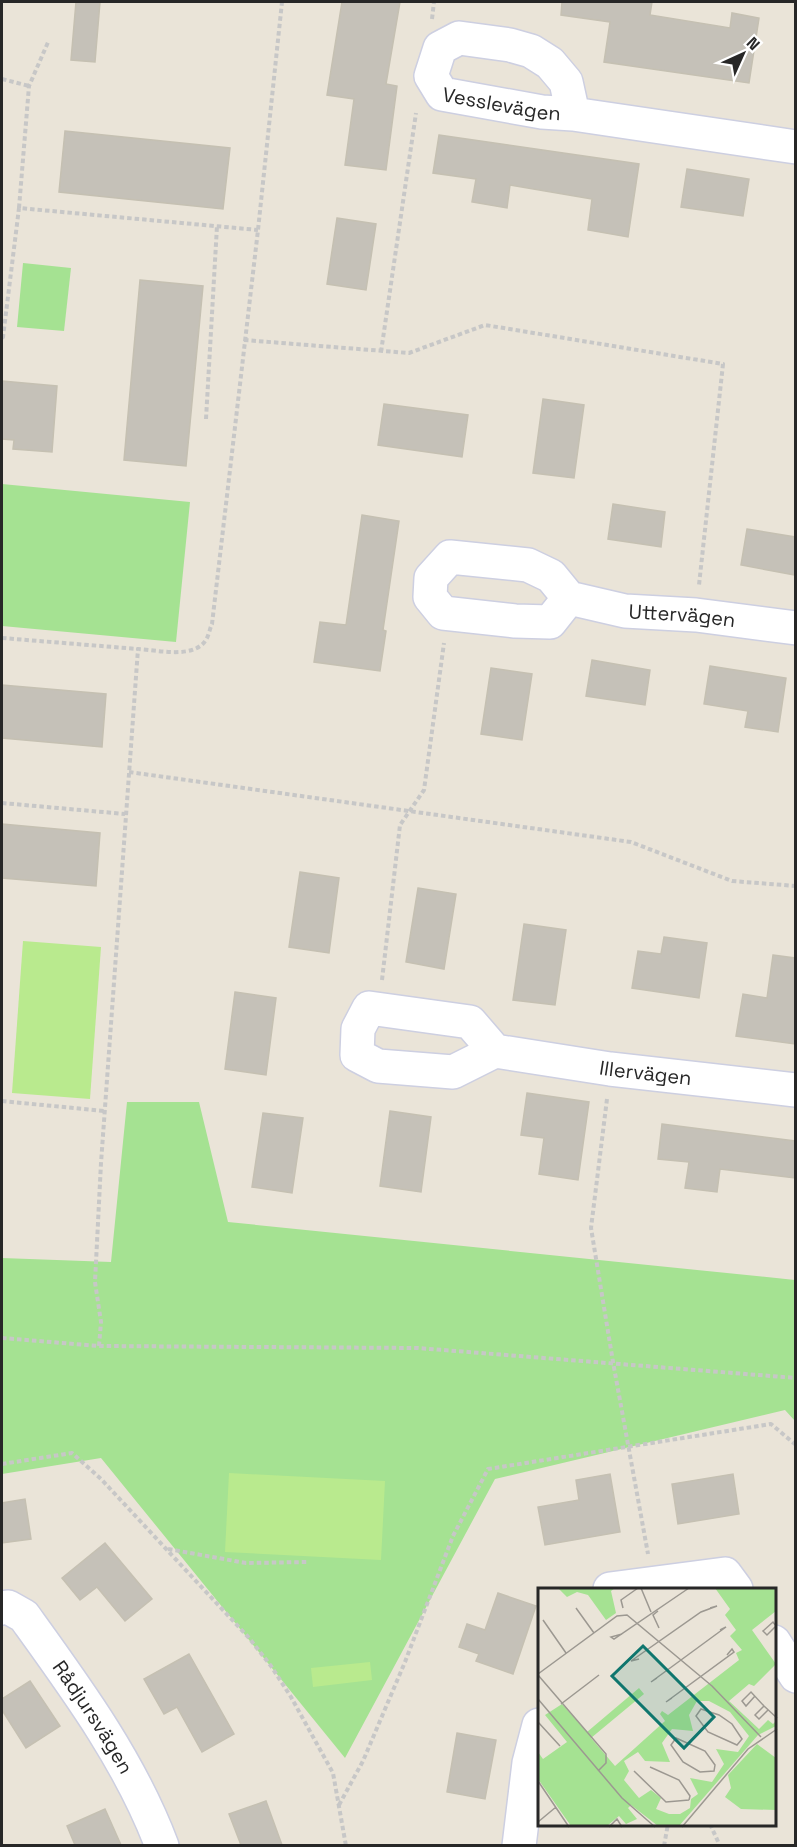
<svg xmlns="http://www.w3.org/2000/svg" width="797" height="1847" font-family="'Space Grotesk',sans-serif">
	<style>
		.green { fill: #a5e292 }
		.pitch { fill: #b9ea8e }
		.building { fill: #c5c1b8; stroke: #c5c0b2; stroke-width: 1.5 }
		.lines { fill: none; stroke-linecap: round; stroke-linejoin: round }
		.street-casing { stroke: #cdcfe1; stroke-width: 36 }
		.path { stroke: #c7c7c7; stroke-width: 4; stroke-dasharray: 4.5 3; stroke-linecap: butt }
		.street { stroke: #fff; stroke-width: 33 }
		.labels { text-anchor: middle; stroke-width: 5; stroke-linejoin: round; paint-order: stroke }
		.street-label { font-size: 20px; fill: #272727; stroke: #fff }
		.inset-road { fill: none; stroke: #9c9891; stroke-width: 1.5 }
		.view { fill: #0f766e; fill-opacity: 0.15; stroke: #0f766e; stroke-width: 3 }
		.inset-edge { fill: none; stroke: #272727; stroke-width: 3 }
	</style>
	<rect width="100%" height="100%" fill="#eae4d8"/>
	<g class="green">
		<path d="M 23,263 L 71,268 L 64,331 L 17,327 Z"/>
		<path d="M 2,484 L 190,502 L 176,642 L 2,626 Z"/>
		<path d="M 127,1102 L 199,1102 L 228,1222 L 795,1280 L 795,1421 L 785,1410 L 495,1479 L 345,1758 L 101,1458 L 2,1474 L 2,1258 L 111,1262 Z"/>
	</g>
	<g class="pitch">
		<path d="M 23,941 L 101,947 L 90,1099 L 12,1093 Z"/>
		<path d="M 229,1473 L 385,1481 L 381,1560 L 225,1552 Z"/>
		<path d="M 370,1662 L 372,1680 L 313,1687 L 311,1668 Z"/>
	</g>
	<g class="building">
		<path d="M 76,2 L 100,2 L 95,62 L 71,60 Z"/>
		<path d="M 342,2 L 400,2 L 386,84 L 397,86 L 386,170 L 345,165 L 354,99 L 327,95 Z"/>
		<path d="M 562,2 L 652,2 L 650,15 L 730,28 L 732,13 L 759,18 L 749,83 L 604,62 L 610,22 L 561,15 Z"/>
		<path d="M 65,131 L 230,148 L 223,209 L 59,192 Z"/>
		<path d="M 439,135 L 639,164 L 628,237 L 588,230 L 592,199 L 510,185 L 507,208 L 472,202 L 476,179 L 433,173 Z"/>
		<path d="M 687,169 L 749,179 L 743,216 L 681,207 Z"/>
		<path d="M 337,218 L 376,224 L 366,290 L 327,284 Z"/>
		<path d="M 140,280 L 203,286 L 186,466 L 124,460 Z"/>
		<path d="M 2,381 L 57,386 L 52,452 L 13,449 L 14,440 L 2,439 Z"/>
		<path d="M 543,399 L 584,405 L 574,478 L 533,473 Z"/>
		<path d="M 384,404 L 468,415 L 462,457 L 378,445 Z"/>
		<path d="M 613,504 L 665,512 L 661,547 L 608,539 Z"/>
		<path d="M 362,515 L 399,521 L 383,630 L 386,631 L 380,671 L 314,662 L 320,622 L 346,625 Z"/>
		<path d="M 747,529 L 795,537 L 795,575 L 741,565 Z"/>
		<path d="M 592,660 L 650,670 L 645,705 L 586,696 Z"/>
		<path d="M 710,666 L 786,678 L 778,732 L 745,727 L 748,711 L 704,704 Z"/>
		<path d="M 491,668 L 532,674 L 522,740 L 481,734 Z"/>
		<path d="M 2,685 L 106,694 L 102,747 L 2,738 Z"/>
		<path d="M 2,824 L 100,833 L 96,886 L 2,878 Z"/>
		<path d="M 300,872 L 339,878 L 329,953 L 289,947 Z"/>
		<path d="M 418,888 L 456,894 L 444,969 L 406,962 Z"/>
		<path d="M 524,924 L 566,930 L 555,1005 L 513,1000 Z"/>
		<path d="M 664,937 L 707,943 L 699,998 L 632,988 L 638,951 L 661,954 Z"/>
		<path d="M 773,955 L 795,958 L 795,1044 L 736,1036 L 743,994 L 767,998 Z"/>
		<path d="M 235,992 L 276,998 L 266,1075 L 225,1069 Z"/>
		<path d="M 527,1093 L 589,1102 L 578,1180 L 539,1174 L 544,1138 L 521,1135 Z"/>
		<path d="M 390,1111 L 431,1117 L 421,1192 L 380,1186 Z"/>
		<path d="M 263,1113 L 303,1118 L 292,1193 L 252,1187 Z"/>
		<path d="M 662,1124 L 795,1141 L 795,1178 L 720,1169 L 717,1192 L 685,1188 L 689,1162 L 658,1159 Z"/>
		<path d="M 610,1474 L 620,1532 L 545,1545 L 538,1507 L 579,1500 L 576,1480 Z"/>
		<path d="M 733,1474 L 739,1514 L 678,1524 L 672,1484 Z"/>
		<path d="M 25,1499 L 31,1539 L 2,1543 L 2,1503 Z"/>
		<path d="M 105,1543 L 152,1599 L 125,1621 L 97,1587 L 80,1600 L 62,1578 Z"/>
		<path d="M 498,1593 L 536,1606 L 513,1674 L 476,1661 L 479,1654 L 459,1647 L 467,1624 L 485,1630 Z"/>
		<path d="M 189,1654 L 234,1734 L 202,1752 L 177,1707 L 164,1714 L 144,1679 Z"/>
		<path d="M 30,1681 L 60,1726 L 26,1748 L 2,1710 L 2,1699 Z"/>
		<path d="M 457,1733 L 496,1740 L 485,1799 L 447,1792 Z"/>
		<path d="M 266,1801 L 282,1845 L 241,1845 L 229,1814 Z"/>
		<path d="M 105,1809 L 121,1845 L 75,1845 L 67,1826 Z"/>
	</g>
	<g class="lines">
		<defs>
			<g id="street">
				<path id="s1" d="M 573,114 L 566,82 L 550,63 L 531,51 L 510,45 L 459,38 L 440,48 L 431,76 L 442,94 L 542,112 L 573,114 L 796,147"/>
				<path id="s2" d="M 569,598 L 550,622 L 515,621 L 443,613 L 430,597 L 431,578 L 450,557 L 528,565 L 551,576 L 569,598 L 625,611 L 696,615 L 796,628"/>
				<path id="s3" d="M 495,1051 L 470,1022 L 369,1008 L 358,1029 L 357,1055 L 378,1066 L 453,1072 L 495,1051 L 610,1069 L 796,1090"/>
				<path d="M 610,1589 L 725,1574 L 736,1589"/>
				<path id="s4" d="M 2,1608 L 8,1607 L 24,1616 C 76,1688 130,1761 162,1846"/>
				<path d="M 774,1642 L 796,1676"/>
				<path d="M 519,1846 L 529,1763 L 539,1725"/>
			</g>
		</defs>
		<use href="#street" class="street-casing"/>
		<g class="path">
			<path d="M 432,19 L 434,2"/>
			<path d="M 2,79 L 29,86"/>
			<path d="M 19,208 L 29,86 L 49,40"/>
			<path d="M 2,338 L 3,337 L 19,208 L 258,230"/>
			<path d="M 244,340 L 409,353 L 485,325 L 723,364 L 699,585"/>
			<path d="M 381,352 L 416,113"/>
			<path d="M 206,419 L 217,226"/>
			<path d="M 2,638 L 138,649"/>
			<path d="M 129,772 L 631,842 L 732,881 L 796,886"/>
			<path d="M 2,803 L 125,814"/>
			<path d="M 382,980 L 400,825 L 424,790 L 444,643"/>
			<path d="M 607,1099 L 591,1228 L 613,1362 L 648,1554"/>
			<path d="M 2,1101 L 104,1111"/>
			<path d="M 2,1338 L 99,1346 L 418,1348 L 796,1378"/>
			<path d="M 99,1346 L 101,1322 L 95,1282 L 101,1163 L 138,649 C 158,650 196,660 207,638 C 209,634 210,628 212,624 L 258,230 L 282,2"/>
			<path d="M 2,1464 L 72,1453 L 101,1479 L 249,1638 L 271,1666 L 291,1697 L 333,1773 L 346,1846"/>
			<path d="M 168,1549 L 246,1563 L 308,1562"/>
			<path d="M 339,1805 L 363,1761 L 405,1662 L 453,1536 L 488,1469 L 771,1424 L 796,1445"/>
			<path d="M 710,1824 L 720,1846"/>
			<path d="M 2,1844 L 2,1846"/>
			<path d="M 664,1846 L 668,1824"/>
		</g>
		<use href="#street" class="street"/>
	</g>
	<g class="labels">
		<g class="street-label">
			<text dy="7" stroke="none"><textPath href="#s1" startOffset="286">Vesslevägen</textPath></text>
			<text dy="7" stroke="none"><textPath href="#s2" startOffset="453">Uttervägen</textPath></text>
			<text dy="7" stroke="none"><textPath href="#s3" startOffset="488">Illervägen</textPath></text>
			<text dy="7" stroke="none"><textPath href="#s4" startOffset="147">Rådjursvägen</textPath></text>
		</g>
	</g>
	<g transform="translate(538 1588)">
		<rect width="238" height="238" fill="#eae4d8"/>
		<path d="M 20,0 L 77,0 L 73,3 L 78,25 L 68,32 L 50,7 L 39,4 L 29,9 ZM 177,0 L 238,0 L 238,23 L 214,42 L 238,76 L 216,98 L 211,96 L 191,113 L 221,141 L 230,132 L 235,136 L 238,133 L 238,138 L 220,147 L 141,238 L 120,238 L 93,217 L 90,220 L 99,231 L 88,236 L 81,228 L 69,238 L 33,238 L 0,191 L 0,164 L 5,171 L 29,154 L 7,127 L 24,116 L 49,144 L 101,100 L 106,106 L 53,150 L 77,178 L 127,133 L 122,126 L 124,123 L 130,127 L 201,72 L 198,65 L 204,62 L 192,48 L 198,42 L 187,27 L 192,21 ZM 159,113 L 171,113 L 192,124 L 211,148 L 200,164 L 178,161 L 186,176 L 174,194 L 152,190 L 160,206 L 153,211 L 152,220 L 142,226 L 131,226 L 118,221 L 123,210 L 113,202 L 101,210 L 86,192 L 91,183 L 86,173 L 100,164 L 107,173 L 132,174 L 124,155 L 134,141 L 155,143 L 151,127 ZM 219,156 L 238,170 L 238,222 L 203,221 L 187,209 L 193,200 L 190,187 Z" fill="#a5e292" fill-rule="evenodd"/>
		<path class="inset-road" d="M 103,0 L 113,24M 38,20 L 56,45M 85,20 L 83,12 L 100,0M 120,23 L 115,27 L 121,40M 5,32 L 28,65M 238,38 L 229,47 L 225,43 L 235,34 L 238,38 L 239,38M 84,46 L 73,49 L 76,51 L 151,0M 101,71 L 93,73 L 163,24 L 179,18 L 172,20M 0,86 L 79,28 L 89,27 L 174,98 L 223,149M 0,87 L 68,166 L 68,175 L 60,183M 119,90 L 113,94 L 188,39 L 182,42M 217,108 L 208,118 L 204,113 L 213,104 L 226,118 L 239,130M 134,110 L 128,114 L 196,64 L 194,61 L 189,67M 0,111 L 84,210 L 117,239M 23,116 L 61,87M 226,118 L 217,127 L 221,131 L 230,122M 163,121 L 181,127 L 194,136 L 204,151 L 199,157 L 170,144 L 158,128 ZM 0,134 L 22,158M 138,150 L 167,163 L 177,177 L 176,183 L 162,184 L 145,174 L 133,157 ZM 112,179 L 141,192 L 152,208 L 151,212M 96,183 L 128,214 L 151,212M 0,193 L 31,239M 0,234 L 18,219M 71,239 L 79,231 L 84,239M 144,239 L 210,161 L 239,141"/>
		<path class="view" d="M 105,58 L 176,129 L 146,160 L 74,88 Z"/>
		<rect width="238" height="238" class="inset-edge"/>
	</g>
	<rect width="797" height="1847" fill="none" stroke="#272727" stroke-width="6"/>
	<g transform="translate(743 54) rotate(45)" stroke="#ffffff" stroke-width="4.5" paint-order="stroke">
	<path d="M0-4.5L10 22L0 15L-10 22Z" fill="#272727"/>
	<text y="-9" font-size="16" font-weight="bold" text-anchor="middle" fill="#272727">N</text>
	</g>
</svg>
